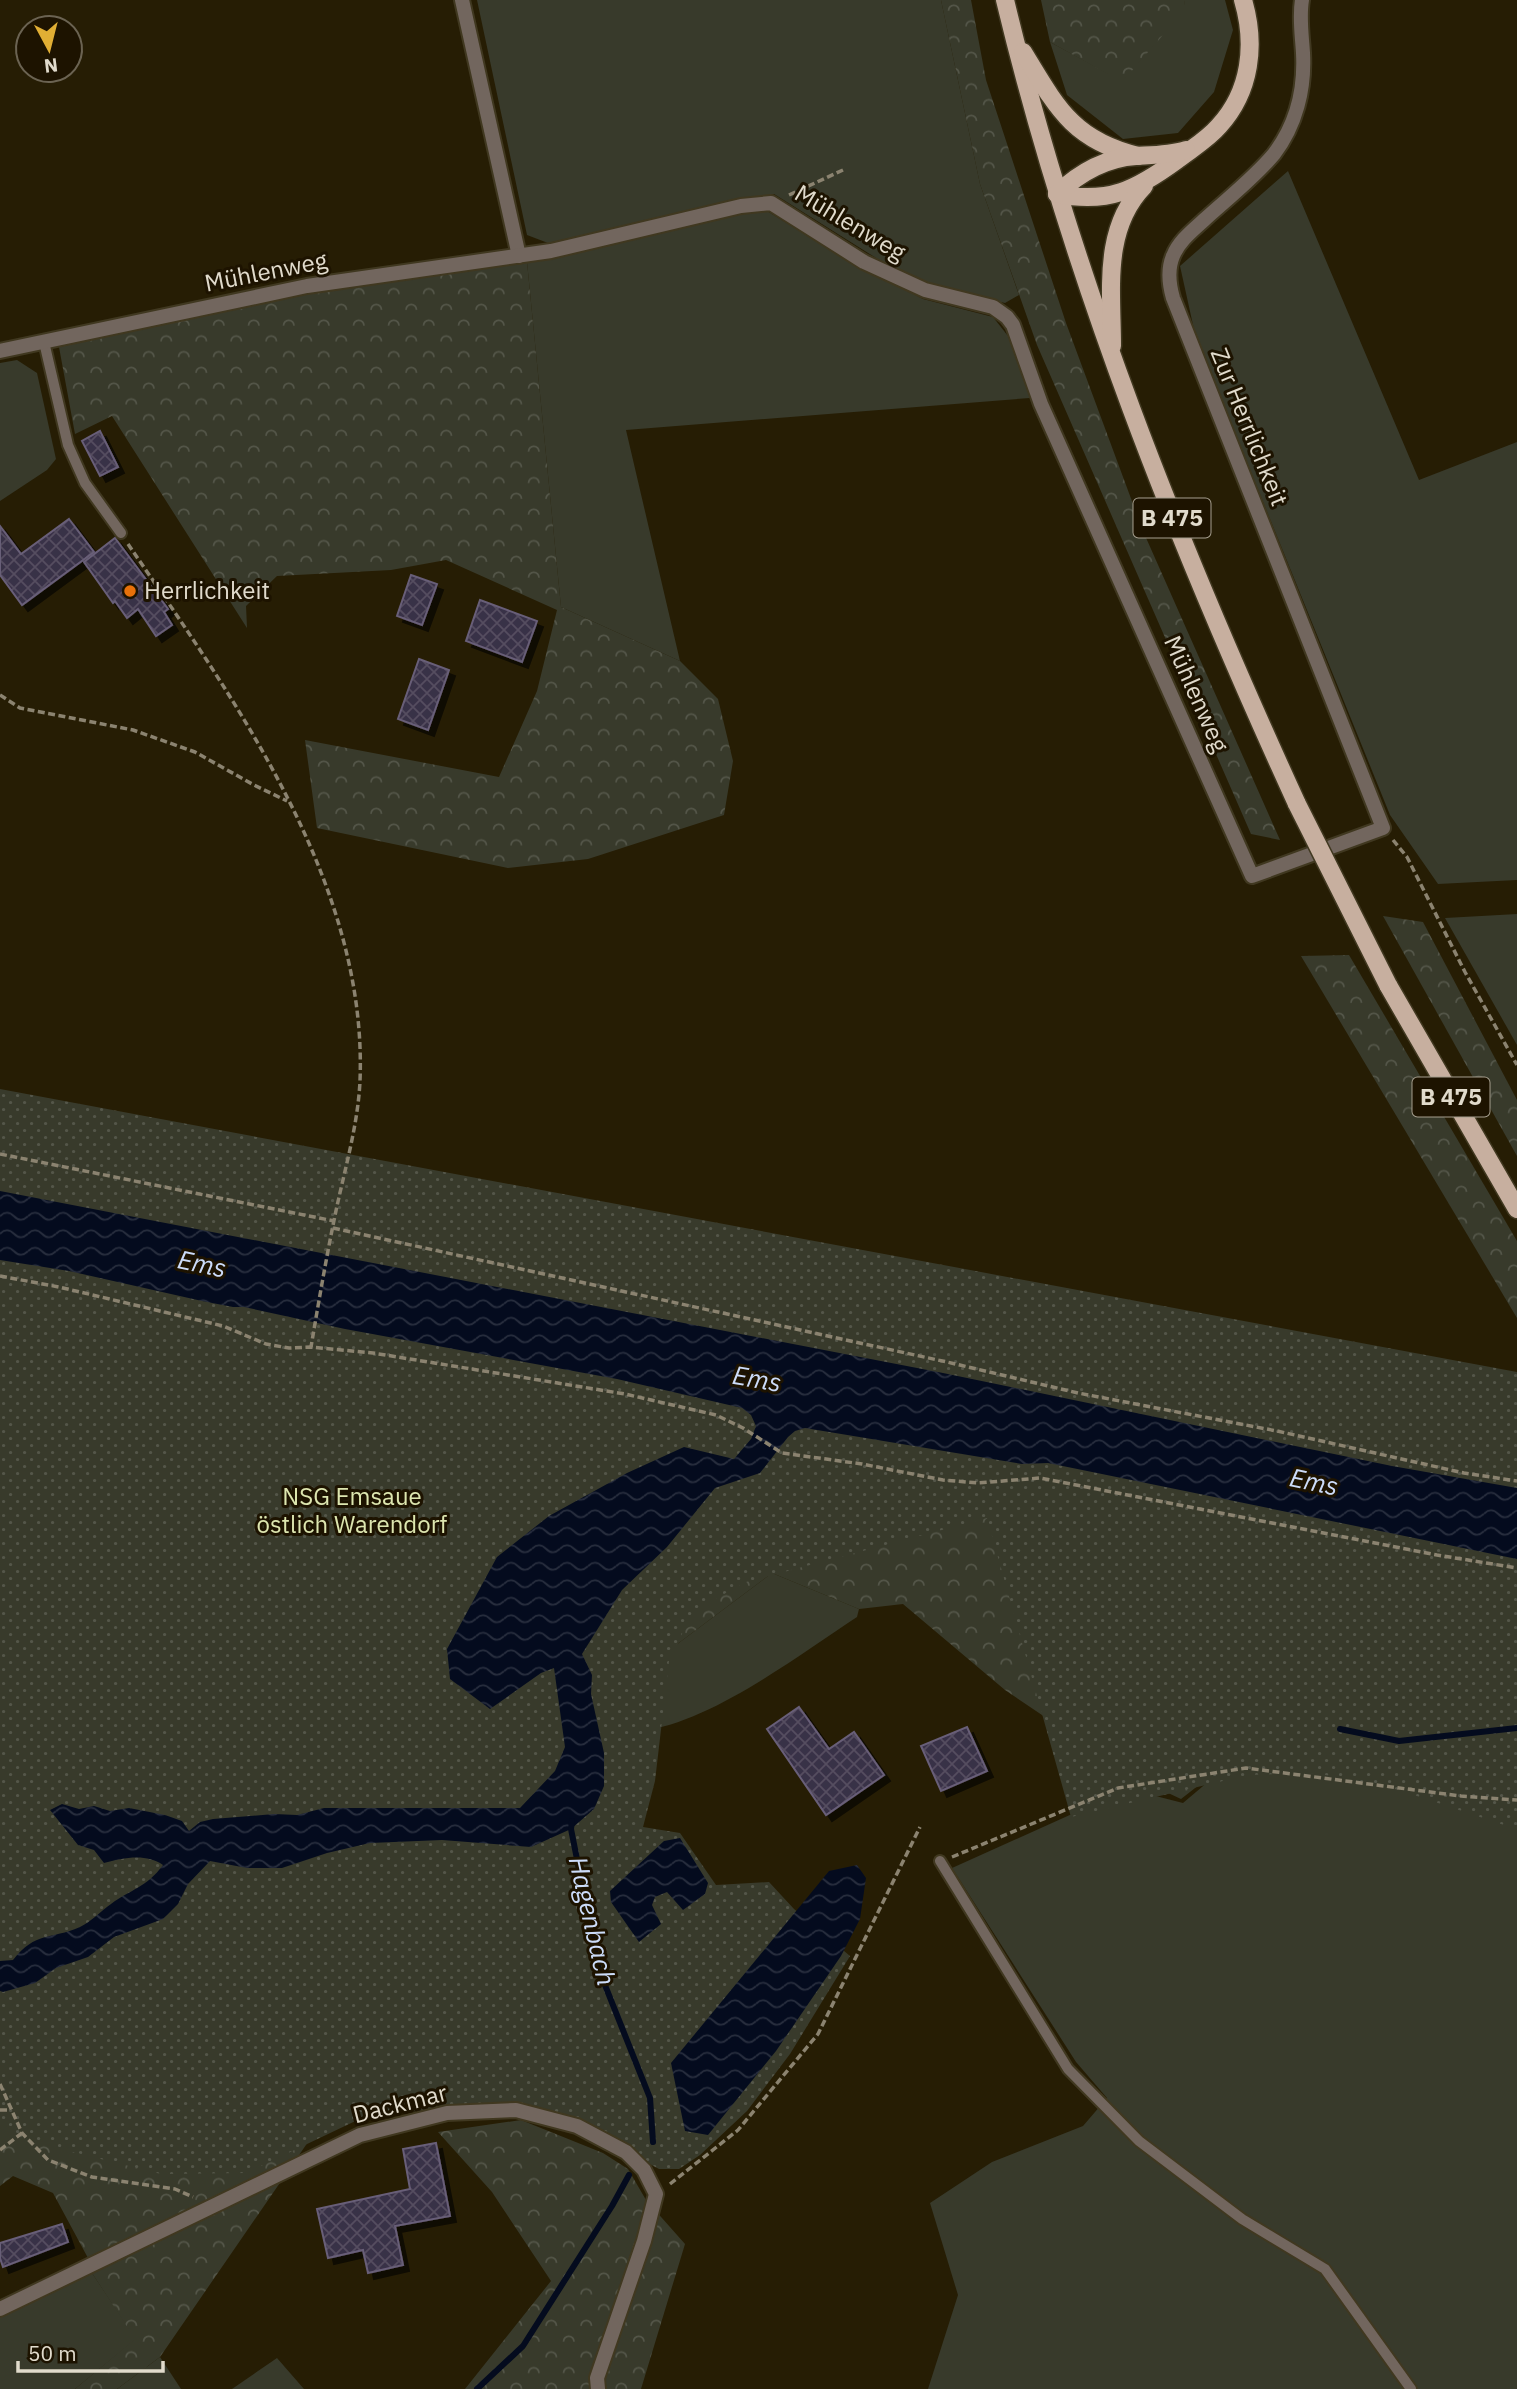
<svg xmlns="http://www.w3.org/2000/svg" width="1517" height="2389" font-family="'IBM Plex Sans',sans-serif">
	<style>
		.green { fill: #383a2b }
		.forest { fill: url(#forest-crowns) }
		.park { fill: url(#park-dots) }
		.water { fill: url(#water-waves) }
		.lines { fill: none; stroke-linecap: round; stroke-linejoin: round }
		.stream { stroke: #040b1e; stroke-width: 6 }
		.building { fill: url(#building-cross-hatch); stroke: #685e78; stroke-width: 2; filter: url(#shadow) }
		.lane-casing { stroke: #403820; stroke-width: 14 }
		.street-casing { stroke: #403820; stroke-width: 18 }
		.primary-casing { stroke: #403820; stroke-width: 21 }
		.path { stroke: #8b8370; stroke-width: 3.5; stroke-dasharray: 7 3.5; stroke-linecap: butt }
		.lane { stroke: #72665e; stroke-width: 10 }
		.street { stroke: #72665e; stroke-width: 14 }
		.primary { stroke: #c7af9f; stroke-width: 18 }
		.primary-bridge-casing { stroke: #403820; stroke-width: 21; stroke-linecap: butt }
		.primary-bridge { stroke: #c7af9f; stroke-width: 18 }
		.food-dot { fill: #e8710a; stroke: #1d1300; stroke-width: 2.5 }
		.labels { text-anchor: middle; stroke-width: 6; stroke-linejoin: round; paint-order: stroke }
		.shield { fill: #1d1300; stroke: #a69f8f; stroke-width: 2 }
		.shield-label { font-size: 23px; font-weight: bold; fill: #e1dbcc }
		.street-label { font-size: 24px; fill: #e1dbcc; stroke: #1d1300 }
		.poi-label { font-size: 24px; fill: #e1dbcc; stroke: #1d1300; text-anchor: start }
		.park-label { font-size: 24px; fill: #dde6af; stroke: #1d1300 }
		.water-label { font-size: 26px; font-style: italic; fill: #ccdcf9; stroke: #1d1300 }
	</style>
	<defs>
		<pattern id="forest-crowns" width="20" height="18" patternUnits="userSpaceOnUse" patternTransform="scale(1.75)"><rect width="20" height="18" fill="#383a2b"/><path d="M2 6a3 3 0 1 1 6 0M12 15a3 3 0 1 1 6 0" fill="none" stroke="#545649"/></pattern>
		<pattern id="park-dots" width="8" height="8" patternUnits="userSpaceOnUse" patternTransform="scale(1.75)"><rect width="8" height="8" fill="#383a2b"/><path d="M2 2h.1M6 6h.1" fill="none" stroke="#545649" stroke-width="1.8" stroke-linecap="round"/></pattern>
		<pattern id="water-waves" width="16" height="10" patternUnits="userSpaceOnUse" patternTransform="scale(1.75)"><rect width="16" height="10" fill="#040b1e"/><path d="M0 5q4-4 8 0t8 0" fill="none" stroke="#282e3e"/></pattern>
		<pattern id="building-cross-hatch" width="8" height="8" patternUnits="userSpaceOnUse" patternTransform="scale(1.75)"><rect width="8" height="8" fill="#393047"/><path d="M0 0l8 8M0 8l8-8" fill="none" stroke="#554d60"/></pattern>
		<filter id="shadow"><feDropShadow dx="6" dy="6" stdDeviation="0" flood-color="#0009"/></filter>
	</defs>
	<rect width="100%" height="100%" fill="#261d04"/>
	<g class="green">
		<path d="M 477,0 L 941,0 L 980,184 L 1019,295 L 1005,303 L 929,286 L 892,268 L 774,194 L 728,202 L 548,243 L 527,235 Z"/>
		<path d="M 1185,0 L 1225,0 L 1233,30 L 1214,92 L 1178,133 L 1123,139 L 1067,95 L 1050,42 L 1122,81 L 1183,11 Z"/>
		<path d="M 1288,171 L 1419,480 L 1517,442 L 1517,880 L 1438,884 L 1390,815 L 1195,334 L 1180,266 Z"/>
		<path d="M 767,211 L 838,254 L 923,299 L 993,317 L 1008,336 L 1030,398 L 626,430 L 680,661 L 561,607 L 527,262 L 728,216 Z"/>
		<path d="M 17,360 L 37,373 L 56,459 L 47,470 L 0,501 L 0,363 Z"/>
		<path d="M 1517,914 L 1517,1045 L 1445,918 Z"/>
		<path d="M 772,1573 L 859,1609 L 857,1617 C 797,1656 711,1723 640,1731 L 672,1648 Z"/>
		<path d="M 1235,1759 L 1517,1786 L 1517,2389 L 928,2389 L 958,2295 L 930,2203 L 992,2162 L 1083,2126 L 1107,2098 L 1076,2062 L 952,1868 L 1103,1800 L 1136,1791 L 1183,1803 Z"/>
		<path d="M 92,2273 L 136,2339 L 75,2389 L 0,2389 L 0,2317 Z"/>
		<path d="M 160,2357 L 181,2389 L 117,2389 Z"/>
		<path d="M 277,2358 L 304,2389 L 232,2389 Z"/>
	</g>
	<g class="forest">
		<path d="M 941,0 L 971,0 L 986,80 L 1066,323 L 1143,531 L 1280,840 L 1251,834 L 1037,345 L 980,184 Z"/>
		<path d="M 1041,0 L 1185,0 L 1184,11 L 1122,82 L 1050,42 Z"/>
		<path d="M 527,262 L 561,607 L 680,661 L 718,699 L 733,761 L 724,815 L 588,859 L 508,868 L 317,828 L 305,740 L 499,777 L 537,691 L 557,610 L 446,560 L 391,570 L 277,576 L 246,606 L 247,628 L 112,416 L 75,434 L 59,347 L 307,294 Z"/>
		<path d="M 1383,916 L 1423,922 L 1517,1100 L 1517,1156 Z"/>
		<path d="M 1349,955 L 1517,1241 L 1517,1318 L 1301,956 Z"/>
		<path d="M 964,1482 L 1236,1756 L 1181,1799 L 1134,1777 L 1005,1690 L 903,1604 L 859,1609 L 772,1573 L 672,1648 L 532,1976 L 308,2142 L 160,2357 L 117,2389 L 75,2389 L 135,2339 L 92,2273 L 88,2258 L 53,2193 L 13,2176 L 0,2186 L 0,1991 L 582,1654 Z"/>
		<path d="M 521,2120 L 603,2153 L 628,2169 L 646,2200 L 685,2244 L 641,2389 L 465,2389 L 551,2281 L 492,2192 L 438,2132 Z"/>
	</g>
	<path class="park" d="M 0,1089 L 1517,1372 L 1517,1826 L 1510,1827 L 1399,1790 L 1316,1773 L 1248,1775 L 1071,1817 L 987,1518 L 746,1582 L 704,1605 L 687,1623 L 669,1661 L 655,1781 L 643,1827 L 680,1833 L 716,1885 L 769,1882 L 794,1909 L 850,1956 L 790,2054 L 747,2111 L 700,2155 L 679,2169 L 659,2169 L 644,2161 L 607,2132 L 580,2121 L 441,2109 L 368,2115 L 246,2173 L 161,2174 L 69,2151 L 0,2128 Z"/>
	<g class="water">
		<path d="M 0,1191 L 943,1373 L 1392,1466 L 1517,1488 L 1517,1559 L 1048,1463 L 1022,1464 L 805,1428 L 795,1431 L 788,1437 L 760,1473 L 715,1488 L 667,1547 L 622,1590 L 582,1654 L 592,1675 L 591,1694 L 604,1753 L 604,1786 L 594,1809 L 571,1829 L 531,1847 L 442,1840 L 370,1843 L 327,1853 L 282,1868 L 247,1868 L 210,1861 L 188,1884 L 178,1904 L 163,1919 L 114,1937 L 88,1957 L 56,1968 L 35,1983 L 3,1992 L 0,1991 L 0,1961 L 13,1960 C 36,1931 50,1940 80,1927 C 91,1922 101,1911 111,1904 C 131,1889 146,1888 163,1865 C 146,1853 123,1858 104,1863 L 94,1850 L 78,1845 L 50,1810 L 62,1804 L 79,1809 L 94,1806 L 110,1811 L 129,1808 L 165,1815 L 182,1821 L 189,1831 L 200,1822 L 213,1819 L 274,1814 L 297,1815 L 324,1808 L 520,1808 L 555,1771 L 565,1747 L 554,1668 L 541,1673 L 490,1709 L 450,1679 L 447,1649 L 497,1557 L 549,1516 L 627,1473 L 684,1447 L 734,1459 L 751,1439 L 756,1426 L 751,1415 L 742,1408 L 617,1379 L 345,1329 L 244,1307 L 233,1307 L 202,1301 L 69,1271 L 0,1260 Z"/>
		<path d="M 680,1838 L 708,1883 L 705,1894 L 683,1910 L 667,1892 L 655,1897 L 652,1905 L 661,1924 L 639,1942 L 611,1902 L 610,1891 L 664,1841 Z"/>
		<path d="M 857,1865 L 866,1878 L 860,1919 L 841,1956 L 776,2051 L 708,2135 L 685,2131 L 671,2063 L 829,1871 Z"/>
	</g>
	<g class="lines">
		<g class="stream">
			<path d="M 1340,1729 L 1399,1741 L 1517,1728"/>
			<path d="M 572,1821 L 571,1829 L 599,1970 L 650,2098 L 653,2142"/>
			<path d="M 477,2389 L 523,2346 L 612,2206 L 629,2175"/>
		</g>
	</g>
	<g class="building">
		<path d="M 100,431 L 118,467 L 100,476 L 82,441 Z"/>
		<path d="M 69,519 L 94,552 L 22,605 L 0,575 L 0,526 L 21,554 Z"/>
		<path d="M 115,538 L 168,609 L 164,612 L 172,625 L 156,636 L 138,609 L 127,618 L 115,601 L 113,603 L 84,562 Z"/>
		<path d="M 411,575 L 437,584 L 422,625 L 397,616 Z"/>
		<path d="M 480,600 L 537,621 L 522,662 L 466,641 Z"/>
		<path d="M 419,659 L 449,670 L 428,730 L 398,719 Z"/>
		<path d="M 799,1707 L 829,1749 L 854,1732 L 884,1775 L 826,1815 L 767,1729 Z"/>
		<path d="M 967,1727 L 987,1771 L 941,1791 L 921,1746 Z"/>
		<path d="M 436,2143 L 450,2216 L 395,2226 L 403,2265 L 368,2273 L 363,2250 L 328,2258 L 317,2209 L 410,2189 L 403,2149 Z"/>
		<path d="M 62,2224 L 68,2242 L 3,2267 L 0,2258 L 0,2243 Z"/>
	</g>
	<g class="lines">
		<defs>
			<g id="lane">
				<path d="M 44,342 L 68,445 L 85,483 L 121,533"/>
				<path d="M 940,1861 L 1068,2069 L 1139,2141 L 1242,2219 L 1325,2269 L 1411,2389"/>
			</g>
			<g id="street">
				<path d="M 462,0 L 519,256"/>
				<path d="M 0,351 L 307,286 L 551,251 L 741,206 L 771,203 L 864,262 L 925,290 L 993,307 L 1007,317 L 1013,325 L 1041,404 L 1252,876 L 1383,828 L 1173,298 C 1169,284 1167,270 1173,256 C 1179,241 1192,231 1204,220 C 1227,199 1254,178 1274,154 C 1296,125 1305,89 1303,53 C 1302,36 1299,17 1302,0"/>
				<path d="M 0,2309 L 360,2135 L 447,2113 L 516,2110 L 577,2126 L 626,2152 L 644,2170 L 656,2194 L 644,2241 L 597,2378 L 598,2389"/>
			</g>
			<g id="primary">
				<path d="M 1005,0 C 1072,279 1178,544 1297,804"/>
				<path d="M 1023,52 C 1056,106 1072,140 1138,156"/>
				<path d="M 1057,194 C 1109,204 1136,190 1177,160 C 1191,149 1207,140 1219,126 C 1251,91 1256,44 1243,0"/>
				<path d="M 1057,194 C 1079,173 1106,158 1136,156 C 1154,155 1170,155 1186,150"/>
				<path d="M 1112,346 C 1112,291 1102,229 1144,186"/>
				<path d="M 1388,985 L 1517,1209"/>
			</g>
		</defs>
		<use href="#lane" class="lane-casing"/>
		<use href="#street" class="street-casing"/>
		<use href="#primary" class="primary-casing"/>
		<g class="path">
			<path d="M 789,195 L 843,170"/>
			<path d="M 128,544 C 234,699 368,883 360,1081 C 358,1123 346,1165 337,1206 C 327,1253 319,1300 311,1347"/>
			<path d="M 0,695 L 20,708 L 133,730 L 195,752 L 254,785 L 287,801"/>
			<path d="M 1393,840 L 1407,857 L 1465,972 L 1517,1065"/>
			<path d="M 0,1154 L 334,1221"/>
			<path d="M 333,1228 L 947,1362 L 1078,1393 L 1277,1431 L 1464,1473 L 1517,1481"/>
			<path d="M 0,1276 L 59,1287 L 223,1326 L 266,1344 L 289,1348 L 311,1347 L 373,1353 L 625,1394 L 716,1415 L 743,1428 L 782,1453 L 862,1464 L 943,1480 L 978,1483 L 1040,1478 L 1437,1555 L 1517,1568"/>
			<path d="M 952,1857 L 1118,1788 L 1246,1768 L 1461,1796 L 1517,1800"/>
			<path d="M 0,2084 L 22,2133 L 48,2160 L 92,2177 L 175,2189 L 193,2197"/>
			<path d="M 0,2110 L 10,2110"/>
			<path d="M 0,2150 L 22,2133"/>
			<path d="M 670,2184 L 738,2130 L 818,2034 L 920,1827"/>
		</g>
		<use href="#lane" class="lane"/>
		<use href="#street" class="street"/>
		<use href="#primary" class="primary"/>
		<defs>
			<path id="primary-bridge" d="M 1297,804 L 1388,985"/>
		</defs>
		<use href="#primary-bridge" class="primary-bridge-casing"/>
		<use href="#primary-bridge" class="primary-bridge"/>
	</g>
	<circle class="food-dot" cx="130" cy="591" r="7"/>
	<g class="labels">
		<g class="shield">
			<rect x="1133.5" y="498.5" width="77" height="39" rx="5"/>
			<rect x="1412.5" y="1077.5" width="77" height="39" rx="5"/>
		</g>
		<g class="shield-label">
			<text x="1172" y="526">B 475</text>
			<text x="1451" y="1105">B 475</text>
		</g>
		<g class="street-label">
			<text transform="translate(850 223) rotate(31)" y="8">Mühlenweg</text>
			<text transform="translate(266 272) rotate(-11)" y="8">Mühlenweg</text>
			<text transform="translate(1249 427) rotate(68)" y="8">Zur Herrlichkeit</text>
			<text transform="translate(1196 694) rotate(66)" y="8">Mühlenweg</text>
			<text transform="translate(400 2104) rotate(-14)" y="8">Dackmar</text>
		</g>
		<g class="poi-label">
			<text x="144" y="599">Herrlichkeit</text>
		</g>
		<g class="park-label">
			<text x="352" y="1505">NSG Emsaue<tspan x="352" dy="28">östlich Warendorf</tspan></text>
		</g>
		<g class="water-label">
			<text transform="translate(202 1264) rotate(12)" y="9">Ems</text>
			<text transform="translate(757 1379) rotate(10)" y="9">Ems</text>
			<text transform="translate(1314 1482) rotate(12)" y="9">Ems</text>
			<text transform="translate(592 1921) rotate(77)" y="9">Hagenbach</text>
		</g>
	</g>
	<g transform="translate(49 49) rotate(173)"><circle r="33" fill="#1d1300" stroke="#6b6352" stroke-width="2"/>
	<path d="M0-5L12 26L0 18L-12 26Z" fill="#e1af34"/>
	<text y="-10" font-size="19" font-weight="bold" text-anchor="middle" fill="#e1dbcc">N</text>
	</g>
	<path d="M18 2361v10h145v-10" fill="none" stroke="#e1dbcc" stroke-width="3.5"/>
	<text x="28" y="2361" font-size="21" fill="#e1dbcc" stroke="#1d1300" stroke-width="5" paint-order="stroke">50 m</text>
</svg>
